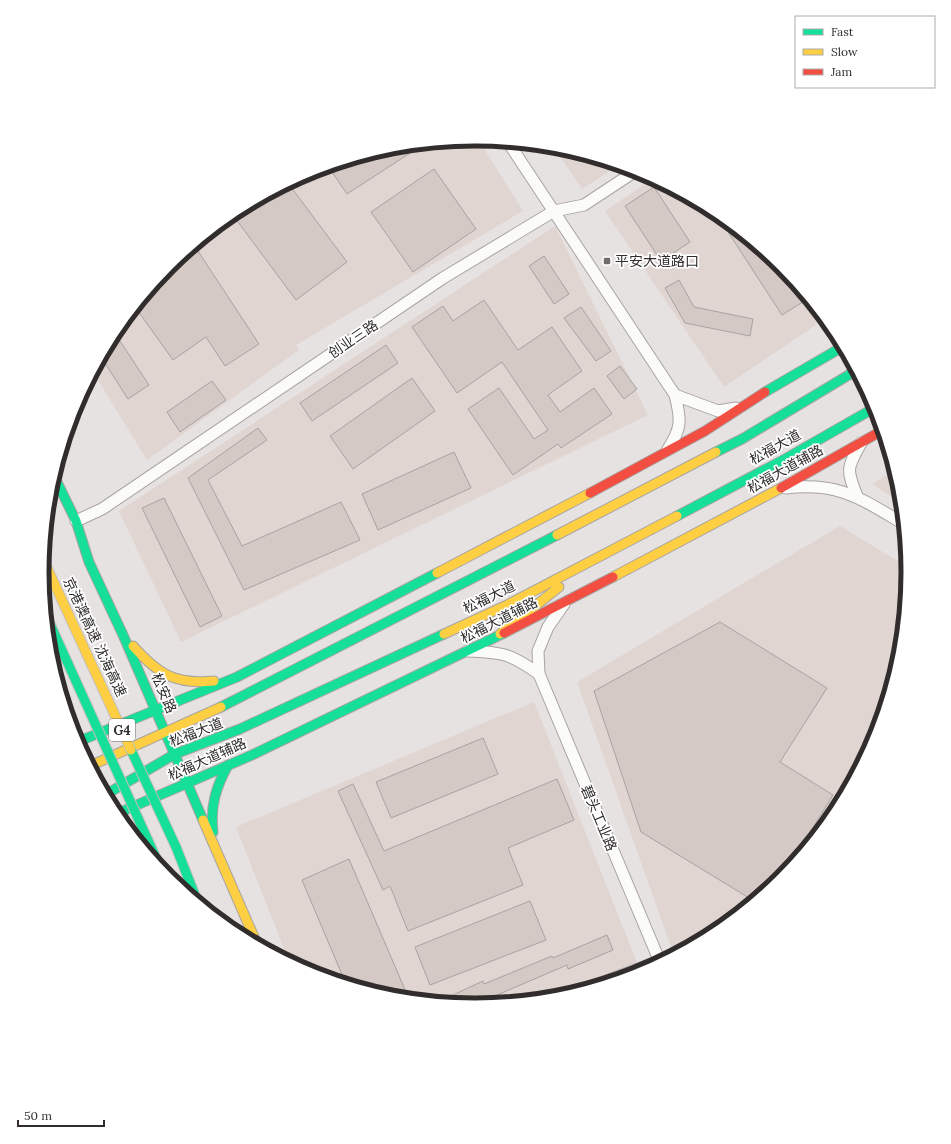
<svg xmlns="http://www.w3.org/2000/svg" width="951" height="1144" font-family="Lora,'Noto Sans SC',serif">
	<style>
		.built { fill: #e0d5d1 }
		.building { fill: #d4c9c4; stroke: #a6a3a2 }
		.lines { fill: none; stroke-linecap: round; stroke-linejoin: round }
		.street-casing { stroke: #a7a4a3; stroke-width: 13 }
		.fast-casing { stroke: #a7a4a3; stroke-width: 11 }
		.slow-casing { stroke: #a7a4a3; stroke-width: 11 }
		.jam-casing { stroke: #a7a4a3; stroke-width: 11 }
		.street { stroke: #fbfbfa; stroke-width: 11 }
		.fast { stroke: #16e098; stroke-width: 9 }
		.slow { stroke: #ffcf43; stroke-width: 9 }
		.jam { stroke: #f24e42; stroke-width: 9 }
		.fast-bridge-casing { stroke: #c1bfbf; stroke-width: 11; stroke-linecap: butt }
		.slow-bridge-casing { stroke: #c1bfbf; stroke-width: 11; stroke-linecap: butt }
		.fast-bridge { stroke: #16e098; stroke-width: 9 }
		.slow-bridge { stroke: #ffcf43; stroke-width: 9 }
		.poi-dot { fill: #706c6b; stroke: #fff; stroke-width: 1.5 }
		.labels { text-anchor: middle; stroke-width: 3.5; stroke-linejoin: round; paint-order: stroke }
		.shield { fill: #fff; stroke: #6e6c6b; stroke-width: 1 }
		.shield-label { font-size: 13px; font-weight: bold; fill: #302d2c }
		.poi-label { font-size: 14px; fill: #302d2c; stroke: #fff; text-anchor: start }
		.street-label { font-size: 14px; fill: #302d2c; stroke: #fff }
		.rim { fill: none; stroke: #302d2c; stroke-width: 5 }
	</style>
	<rect width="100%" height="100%" fill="#e6e2e1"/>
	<g class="built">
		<path d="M 478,139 L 523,211 L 296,345 L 299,350 L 147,460 L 93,372 L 115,331 L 169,265 L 235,211 L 310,171 L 391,147 Z"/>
		<path d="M 553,146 L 560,147 L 619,165 L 582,189 Z"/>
		<path d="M 654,178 L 717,212 L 782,266 L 826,318 L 724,387 L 605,211 Z"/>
		<path d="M 555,226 L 648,415 L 181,642 L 119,511 Z"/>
		<path d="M 895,470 L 901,488 L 902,503 L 872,484 Z"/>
		<path d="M 840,526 L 909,568 L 901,657 L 876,738 L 836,813 L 782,879 L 716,933 L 674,955 L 577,682 Z"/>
		<path d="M 534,702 L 641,973 L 560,997 L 475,1005 L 391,997 L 309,972 L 289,961 L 236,827 Z"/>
	</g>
	<g class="building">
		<path d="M 424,144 L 347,194 L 328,166 L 391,147 Z"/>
		<path d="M 434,169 L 476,229 L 413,272 L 371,212 Z"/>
		<path d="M 288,183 L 347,262 L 296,300 L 232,214 Z"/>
		<path d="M 654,187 L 690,242 L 661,261 L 625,206 Z"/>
		<path d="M 719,213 L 782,266 L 809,298 L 782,315 L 717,215 Z"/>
		<path d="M 194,245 L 259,344 L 225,366 L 206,337 L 173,360 L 135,307 L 169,265 Z"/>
		<path d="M 544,256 L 569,294 L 554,304 L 529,266 Z"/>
		<path d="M 679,280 L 694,307 L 753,319 L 750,336 L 685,323 L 665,288 Z"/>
		<path d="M 484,300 L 518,350 L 552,327 L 582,371 L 548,395 L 560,412 L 594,388 L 612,414 L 561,448 L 558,444 L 513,475 L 468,409 L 499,388 L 534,439 L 548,430 L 502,362 L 457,393 L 412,327 L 443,306 L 453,321 Z"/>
		<path d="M 581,307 L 611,351 L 596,361 L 564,318 Z"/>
		<path d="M 114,332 L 149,385 L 128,399 L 101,357 Z"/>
		<path d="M 386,345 L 398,363 L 312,421 L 300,403 Z"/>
		<path d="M 620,366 L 637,389 L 624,399 L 607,376 Z"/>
		<path d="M 412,378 L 435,411 L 353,469 L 330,436 Z"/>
		<path d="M 212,381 L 226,400 L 180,432 L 167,412 Z"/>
		<path d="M 258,428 L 267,440 L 208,480 L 242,546 L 341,502 L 360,540 L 244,590 L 188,478 Z"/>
		<path d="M 454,452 L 471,488 L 378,530 L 362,494 Z"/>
		<path d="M 164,498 L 222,616 L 200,627 L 142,508 Z"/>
		<path d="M 720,622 L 827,688 L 780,762 L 833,795 L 782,878 L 754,901 L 641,832 L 594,691 Z"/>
		<path d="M 483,738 L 498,774 L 391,818 L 376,782 Z"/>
		<path d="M 557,779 L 574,820 L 508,848 L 523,885 L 408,931 L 390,886 L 383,890 L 338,791 L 353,784 L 384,851 Z"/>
		<path d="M 349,859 L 409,999 L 391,997 L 346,984 L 302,880 Z"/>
		<path d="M 530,901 L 546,940 L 430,985 L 415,947 Z"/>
		<path d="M 607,935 L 613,950 L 568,969 L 567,965 L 490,998 L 491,999 L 478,1005 L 438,1002 L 483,981 L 484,984 L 552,956 L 553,958 Z"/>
	</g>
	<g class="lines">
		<defs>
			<g id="street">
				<path d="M 508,142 L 675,395 C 681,419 682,428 668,449"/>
				<path d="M 675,395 L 718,411 L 736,408"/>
				<path d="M 786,488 C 839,482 860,498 904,524"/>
				<path d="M 857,496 C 846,469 847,468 861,443"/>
				<path d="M 76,521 L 102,509 L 443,278 L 554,211 L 584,205 L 637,170"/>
				<path d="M 468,651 C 502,652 511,654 539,674 L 538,651 L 548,627 L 564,604"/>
				<path d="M 539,674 L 660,962"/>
				<path d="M 580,991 L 659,961"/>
			</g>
			<g id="fast">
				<path d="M 765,392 L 844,346"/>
				<path d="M 716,452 L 742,439 L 857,370"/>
				<path d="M 54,476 L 76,521 L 89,562 L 123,635 L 203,820"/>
				<path d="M 677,516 L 785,459 L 876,407"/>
				<path d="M 221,707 L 557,535"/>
				<path d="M 77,742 L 237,677 L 437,573"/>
				<path d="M 105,795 L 175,754 L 240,729 L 444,634"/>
				<path d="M 116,814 L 252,755 L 504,633"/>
				<path d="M 213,832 C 210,806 216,787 228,765"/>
			</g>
			<g id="slow">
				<path d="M 557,535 L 716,452"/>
				<path d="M 437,573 L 590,493"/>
				<path d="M 613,577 L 781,488"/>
				<path d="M 444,634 L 507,605 L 677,516"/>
				<path d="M 500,634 L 559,587"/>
				<path d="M 133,646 C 158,674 175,685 214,681"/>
				<path d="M 90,766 L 221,707"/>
				<path d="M 203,820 L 257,944"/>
			</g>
			<g id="jam">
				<path d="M 781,488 L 883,430"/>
				<path d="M 590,493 L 705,431 L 765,392"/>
				<path d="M 504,633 L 613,577"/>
			</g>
		</defs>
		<use href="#street" class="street-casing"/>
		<use href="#fast" class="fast-casing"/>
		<use href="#slow" class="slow-casing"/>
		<use href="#jam" class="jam-casing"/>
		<use href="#street" class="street"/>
		<use href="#fast" class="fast"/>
		<use href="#slow" class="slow"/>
		<use href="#jam" class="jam"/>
		<defs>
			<g id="fast-bridge">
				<path d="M 46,615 L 161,869"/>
				<path d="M 131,750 L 176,847 L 198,903"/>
			</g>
			<path id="slow-bridge" d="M 43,559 L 131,750"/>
		</defs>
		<use href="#fast-bridge" class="fast-bridge-casing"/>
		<use href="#slow-bridge" class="slow-bridge-casing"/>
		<use href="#fast-bridge" class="fast-bridge"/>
		<use href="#slow-bridge" class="slow-bridge"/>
	</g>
	<rect class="poi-dot" x="603" y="257" width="8" height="8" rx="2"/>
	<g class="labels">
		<rect class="shield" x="109" y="719" width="26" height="22" rx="3"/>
		<g class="shield-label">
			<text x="122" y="735">G4</text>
		</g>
		<g class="poi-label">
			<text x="615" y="266">平安大道路口</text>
		</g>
		<g class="street-label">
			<text transform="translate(353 339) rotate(-34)" y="5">创业三路</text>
			<text transform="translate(775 447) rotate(-29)" y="5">松福大道</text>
			<text transform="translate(785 469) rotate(-29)" y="5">松福大道辅路</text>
			<text transform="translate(489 597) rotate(-26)" y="5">松福大道</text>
			<text transform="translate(499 620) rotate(-27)" y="5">松福大道辅路</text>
			<text transform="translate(95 637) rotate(65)" y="5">京港澳高速 沈海高速</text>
			<text transform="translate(164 693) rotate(67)" y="5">松安路</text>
			<text transform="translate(196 732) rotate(-21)" y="5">松福大道</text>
			<text transform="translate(207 759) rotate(-24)" y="5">松福大道辅路</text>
			<text transform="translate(599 818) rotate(67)" y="5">碧头工业路</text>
		</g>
	</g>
	<path d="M0 0H951V1144H0ZM49 572a426 426 0 1 1 852 0a426 426 0 1 1-852 0Z" fill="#fff" fill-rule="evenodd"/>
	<path class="rim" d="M49 572a426 426 0 1 1 852 0a426 426 0 1 1-852 0Z"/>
	<rect x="795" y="16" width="140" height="72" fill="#ffffff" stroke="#acabab"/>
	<rect x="803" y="29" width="20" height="6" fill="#16e098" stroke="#acabab"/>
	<text x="831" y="36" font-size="12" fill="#302d2c">Fast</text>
	<rect x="803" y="49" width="20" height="6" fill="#ffcf43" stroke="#acabab"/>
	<text x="831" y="56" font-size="12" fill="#302d2c">Slow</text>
	<rect x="803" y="69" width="20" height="6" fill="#f24e42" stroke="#acabab"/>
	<text x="831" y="76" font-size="12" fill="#302d2c">Jam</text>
	<path d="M18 1120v6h86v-6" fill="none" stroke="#302d2c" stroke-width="2"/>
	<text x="24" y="1120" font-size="12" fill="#302d2c" stroke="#ffffff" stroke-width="3" paint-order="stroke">50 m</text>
</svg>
